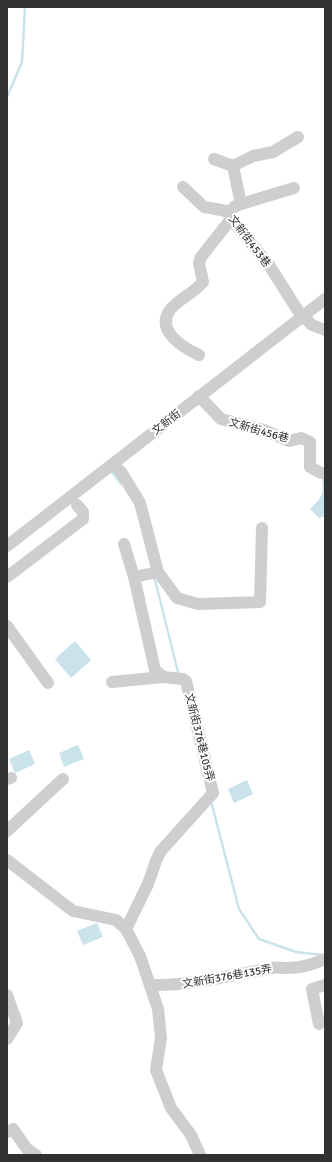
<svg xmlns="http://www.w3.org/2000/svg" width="332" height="1162" font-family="Signika,'Noto Sans TC',sans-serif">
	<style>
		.water { fill: #cae2ea }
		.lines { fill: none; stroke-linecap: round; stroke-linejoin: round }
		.stream { stroke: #cae2ea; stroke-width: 2.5 }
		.minor { stroke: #cecece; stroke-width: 12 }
		.labels { text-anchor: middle; stroke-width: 4; stroke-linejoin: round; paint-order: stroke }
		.street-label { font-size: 11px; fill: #313131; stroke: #fff }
	</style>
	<rect width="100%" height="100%" fill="#fff"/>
	<g class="water">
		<path d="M 321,473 L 325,473 L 325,516 L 319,518 L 310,509 C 325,494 324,494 321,473 Z"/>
		<path d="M 75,641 L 91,660 L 71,678 L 55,659 Z"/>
		<path d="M 78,745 L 84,759 L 64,767 L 59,753 Z"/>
		<path d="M 29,750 L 35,764 L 15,773 L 9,759 Z"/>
		<path d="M 247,780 L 253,794 L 234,803 L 228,789 Z"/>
		<path d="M 97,923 L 103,937 L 83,945 L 77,931 Z"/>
	</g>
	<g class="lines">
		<g class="stream">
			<path d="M 7,97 L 22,62 L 25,7"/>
			<path d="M 112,472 L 121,484"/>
			<path d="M 154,576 L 179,676"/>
			<path d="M 211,801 L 239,909 L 259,939 L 296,952 L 322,955"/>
		</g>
		<g class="minor">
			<path d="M 214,159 L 233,166"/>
			<path d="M 183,187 L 204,207 L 227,211 L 231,219 L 269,265 L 302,317 L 306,319 L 312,325 L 325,330"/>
			<path d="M 241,204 L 233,166 L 253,156 L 273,152 L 298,137"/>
			<path d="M 234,207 L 241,204 L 294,188"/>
			<path d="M 199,355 C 184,348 155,331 170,310 C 177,300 194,293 203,282 L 199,263 L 201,257 L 231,219"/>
			<path d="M 199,396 L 221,419 L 264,430 L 289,441 L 301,438 L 310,442 L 310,467 L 321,473 L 325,473"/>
			<path d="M 113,464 L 121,472 L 140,503 L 158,572 L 177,598 L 198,604 L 260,602 L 262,528"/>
			<path d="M 124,544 L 134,577 L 155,670 L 163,677 L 183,679 L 186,681 L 213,793 L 160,852 L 156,861 L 148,884 L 126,929"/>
			<path d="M 7,546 L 325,299"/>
			<path d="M 7,577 L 83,519 L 83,512 L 77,505"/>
			<path d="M 134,577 L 158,572"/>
			<path d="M 7,626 L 48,683"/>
			<path d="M 112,682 L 163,677"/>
			<path d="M 7,779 L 11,778"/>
			<path d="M 7,831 L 63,779"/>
			<path d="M 7,860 L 73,911 L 116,920 L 126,929 L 140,956 L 158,1009 L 161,1038 L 156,1070 L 171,1108 L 191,1135 L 200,1155"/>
			<path d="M 151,985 C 192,986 232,975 272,968 C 277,967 282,968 287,968 C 301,968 312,965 325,959"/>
			<path d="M 7,995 L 17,1023 L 7,1039"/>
			<path d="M 319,1024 L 312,989 L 325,985"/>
			<path d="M 7,1132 L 13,1129 L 27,1149 L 36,1155"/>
		</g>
	</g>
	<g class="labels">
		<g class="street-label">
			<text transform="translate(250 241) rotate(53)" y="4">文新街453巷</text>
			<text transform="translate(166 422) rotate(-38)" y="4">文新街</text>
			<text transform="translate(259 430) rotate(16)" y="4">文新街456巷</text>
			<text transform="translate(200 737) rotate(76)" y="4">文新街376巷105弄</text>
			<text transform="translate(227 976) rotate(-10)" y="4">文新街376巷135弄</text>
		</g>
	</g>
	<rect width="332" height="1162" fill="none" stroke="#313131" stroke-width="16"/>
</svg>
